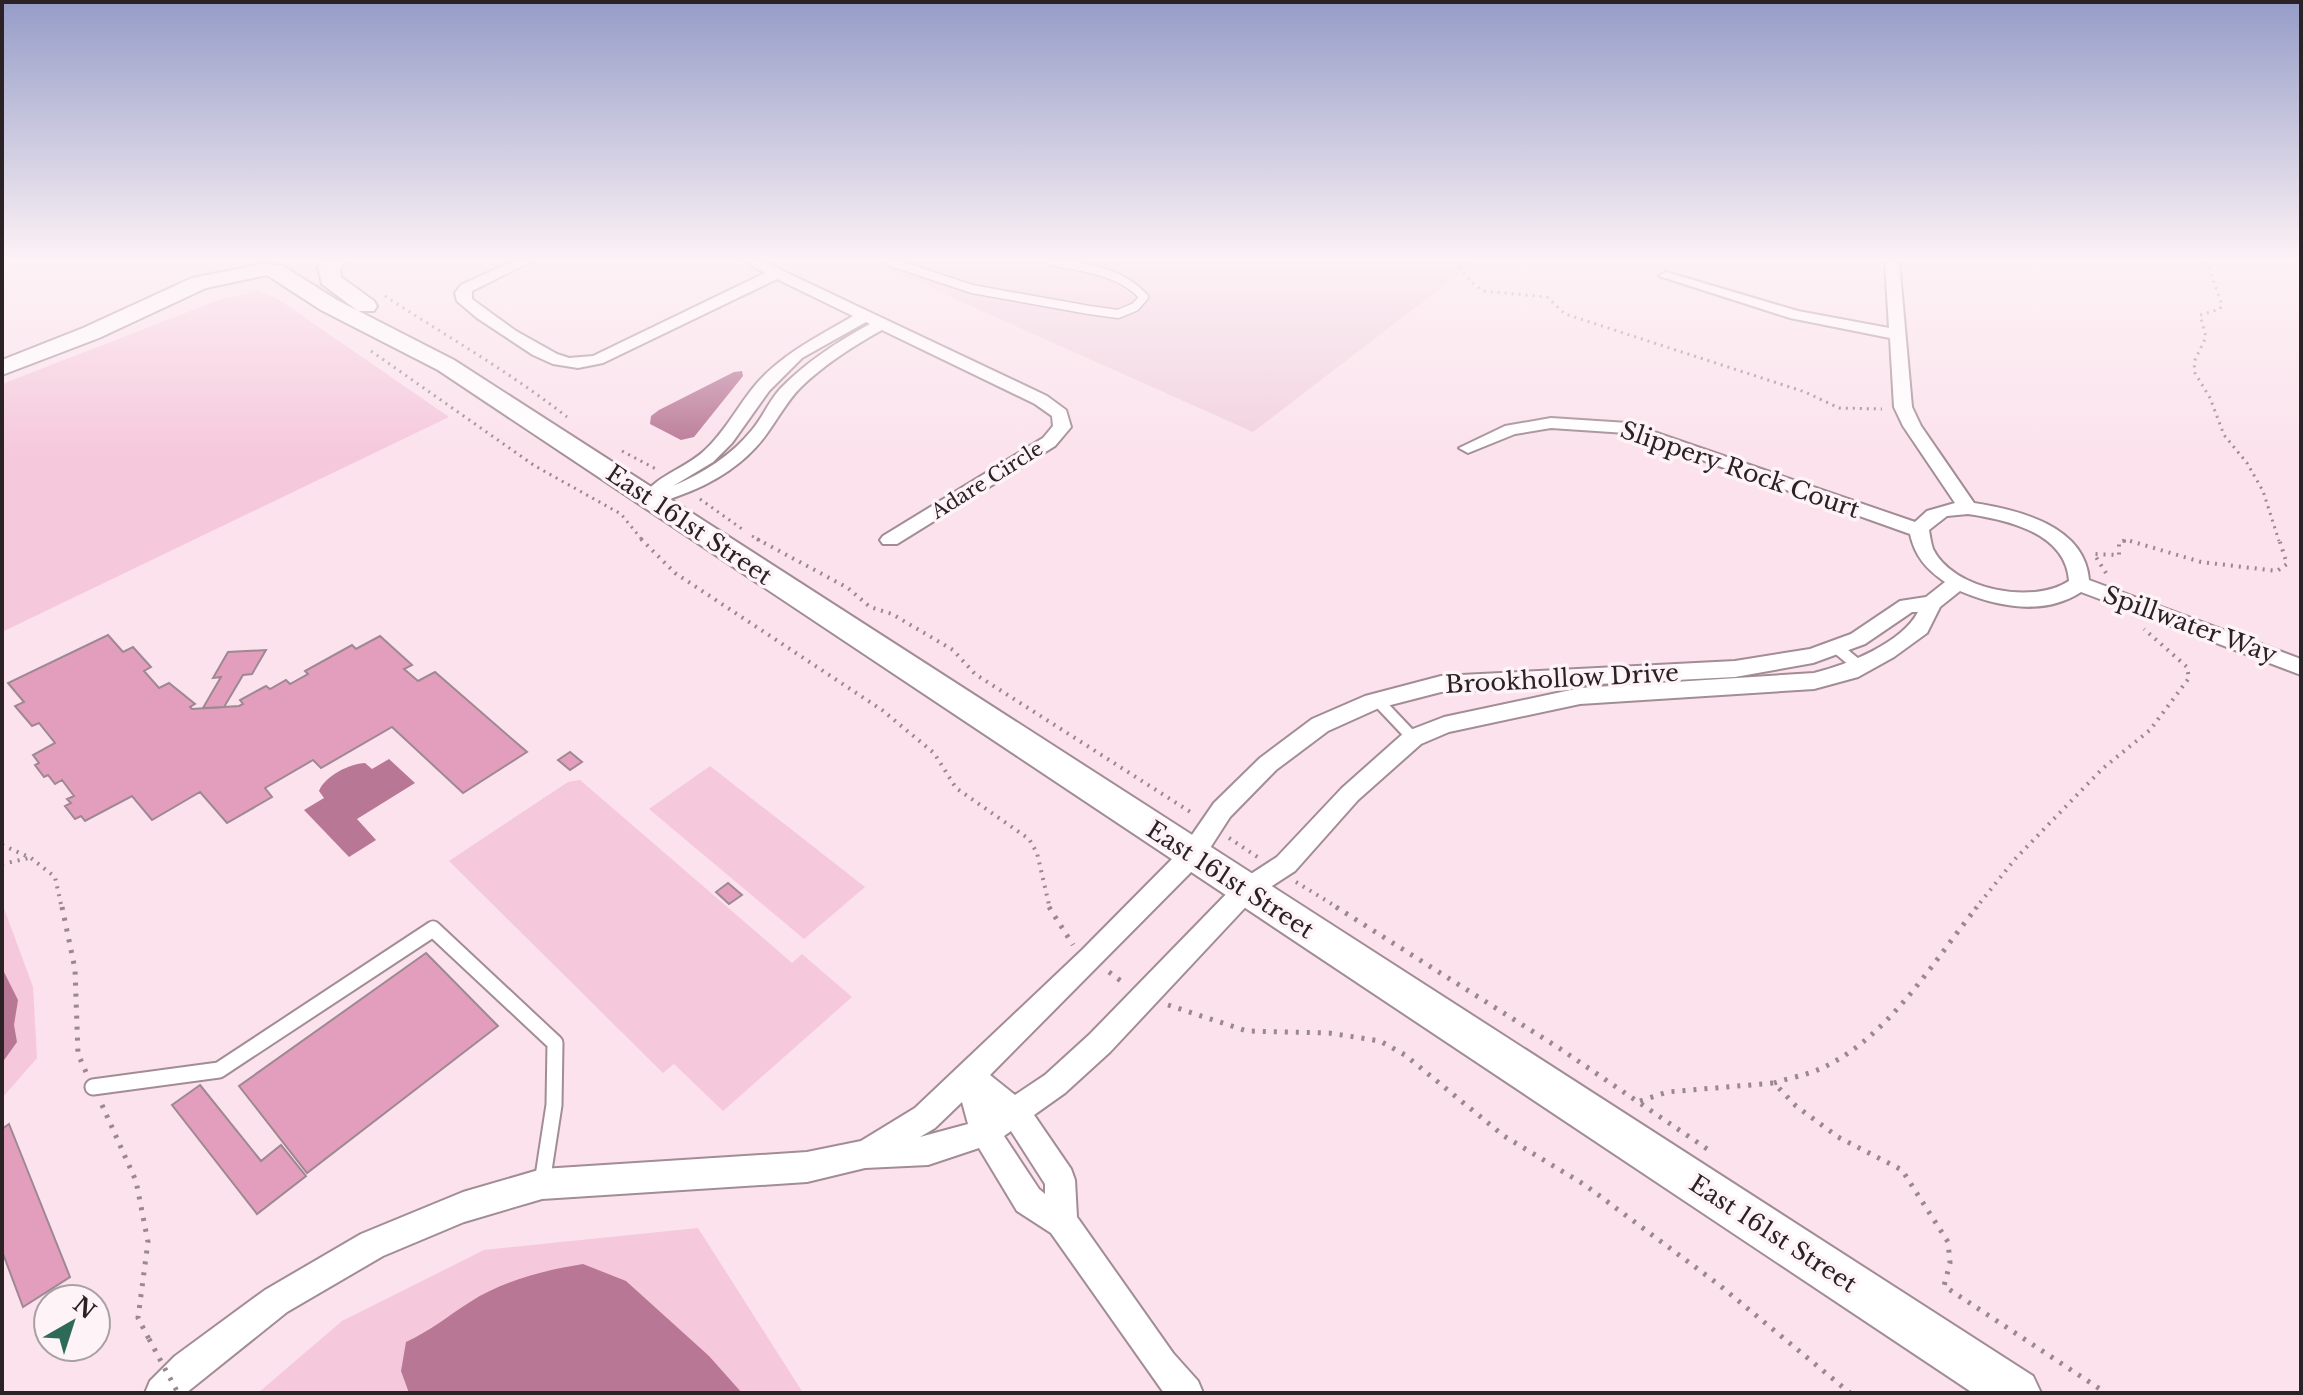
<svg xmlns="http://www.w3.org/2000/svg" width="2303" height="1395" font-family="'Libre Baskerville',serif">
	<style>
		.built { fill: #f1d1de }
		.green { fill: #f5c8db }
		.water { fill: #b87795 }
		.building { fill: #e39ebd; stroke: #9e8891; stroke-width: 2 }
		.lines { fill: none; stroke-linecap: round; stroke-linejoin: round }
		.lane-far2-casing { stroke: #a28c95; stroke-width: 11 }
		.lane-far1-casing { stroke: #a28c95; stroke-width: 15 }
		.lane-casing { stroke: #a28c95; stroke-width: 19 }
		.street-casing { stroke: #a28c95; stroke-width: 4 }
		.secondary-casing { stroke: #a28c95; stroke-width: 4 }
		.path-far2 { stroke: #99888e; stroke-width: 3; stroke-dasharray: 2 5; stroke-linecap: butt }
		.path-far1 { stroke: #99888e; stroke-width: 4; stroke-dasharray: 2 6; stroke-linecap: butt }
		.path { stroke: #99888e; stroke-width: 5; stroke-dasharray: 3 8; stroke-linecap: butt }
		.lane-far2 { stroke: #fff; stroke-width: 8 }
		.lane-far1 { stroke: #fff; stroke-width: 11 }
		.lane { stroke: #fff; stroke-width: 15 }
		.street { fill: #fff; fill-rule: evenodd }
		.secondary { fill: #fff; fill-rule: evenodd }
		.path-bridge { stroke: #99888e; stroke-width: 5; stroke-dasharray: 3 8; stroke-linecap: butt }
		.labels { text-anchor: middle; stroke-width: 7; stroke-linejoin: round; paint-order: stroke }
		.far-street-label { font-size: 20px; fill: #2a2225; stroke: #fef4f8 }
		.street-label { font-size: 24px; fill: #2a2225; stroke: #fef4f8 }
	</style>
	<rect width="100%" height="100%" fill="#fbe2ec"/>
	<path class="built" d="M 870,261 L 1476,261 L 1253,432 Z"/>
	<g class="green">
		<path d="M 258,291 L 278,299 L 449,417 L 2,632 L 2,384 L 219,300 Z"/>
		<path d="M 710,766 L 865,887 L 804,939 L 649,809 Z"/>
		<path d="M 580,780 L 792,963 L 802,954 L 852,997 L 723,1111 L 674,1064 L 663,1073 L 449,861 L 568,782 Z"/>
		<path d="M 2,903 L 33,987 L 37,1058 L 2,1098 Z"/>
		<path d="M 698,1228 L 803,1393 L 258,1393 L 342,1321 L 484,1250 Z"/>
	</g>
	<g class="water">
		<path d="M 742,371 L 743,376 L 694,437 L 681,440 L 650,424 L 651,416 L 659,410 L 734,372 Z"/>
		<path d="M 389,759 L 415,783 L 357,819 L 376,840 L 349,857 L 304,810 L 324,798 L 319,791 C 324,777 350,763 365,763 L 372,769 Z"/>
		<path d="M 2,968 L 18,1000 L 14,1025 L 17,1042 L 2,1063 Z"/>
		<path d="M 583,1264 L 626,1281 L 709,1356 L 742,1393 L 409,1393 L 401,1371 L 406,1342 C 430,1331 448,1316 470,1302 C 502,1281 545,1270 583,1264 Z"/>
	</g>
	<g class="building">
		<path d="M 108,635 L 123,652 L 133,647 L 151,667 L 144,671 L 159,688 L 169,683 L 195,704 L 190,707 L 192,709 L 239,706 L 243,704 L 240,700 L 266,686 L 270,689 L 286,680 L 290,684 L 308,674 L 305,671 L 352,645 L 356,649 L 380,636 L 412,665 L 404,669 L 418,681 L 435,672 L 527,752 L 463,793 L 392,727 L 321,768 L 313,760 L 265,788 L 272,797 L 227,823 L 200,792 L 152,820 L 132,796 L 85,821 L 81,816 L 75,819 L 65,806 L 71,803 L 67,799 L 74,796 L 62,780 L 55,784 L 48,775 L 44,777 L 35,765 L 39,763 L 33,755 L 55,743 L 39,723 L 32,726 L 15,706 L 24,702 L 8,683 Z"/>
		<path d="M 266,650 L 252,674 L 243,675 L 224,707 L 203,708 L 221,677 L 213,678 L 228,652 Z"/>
		<path d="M 570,752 L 582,762 L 570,770 L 558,760 Z"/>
		<path d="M 728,883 L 742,895 L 729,904 L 716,892 Z"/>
		<path d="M 426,953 L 498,1026 L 307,1173 L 239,1086 Z"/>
		<path d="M 200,1085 L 261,1161 L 281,1145 L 306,1176 L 257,1214 L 172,1105 Z"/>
		<path d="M 9,1124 L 70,1277 L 23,1307 L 2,1251 L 2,1129 Z"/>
	</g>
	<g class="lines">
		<defs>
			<path id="lane-far2" d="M 888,261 L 972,289 L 1089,310 L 1118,314 L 1135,307 L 1144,297 C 1119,270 1085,268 1051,261"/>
			<g id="lane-far1">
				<path d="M 1837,648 L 1860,667"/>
				<path d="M 1378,701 L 1413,738"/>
			</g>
			<path id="lane" d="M 93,1087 L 219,1070 L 433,929 L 555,1043 L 554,1105 L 542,1183"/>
			<g id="street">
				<path d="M 513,261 L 532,261 L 472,291 L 472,299 L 516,331 L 557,354 L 569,358 L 593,356 L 765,273 L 744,261 L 762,261 L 1047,396 L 1066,410 L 1071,427 L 1055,446 L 897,544 L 883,544 L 880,540 L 883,536 L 1043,438 L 1053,426 L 1052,416 L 1035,404 L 882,330 C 853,346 825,364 801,387 C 787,401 779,417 768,432 C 747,463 713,484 678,496 C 667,500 654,506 642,503 L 640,499 C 658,474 683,470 704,451 C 726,431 738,405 757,383 C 784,353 819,336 853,316 L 777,279 L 603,363 L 578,368 L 553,364 L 533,355 L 477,318 L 457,301 L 455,293 L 461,285 ZM 866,322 L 870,324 C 837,342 806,362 780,389 C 769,401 763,417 752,430 C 731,456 703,473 673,486 L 713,462 L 732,443 L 769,391 L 802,358 Z"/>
				<path d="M 1885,261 L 1899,261 L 1912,407 L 1921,426 L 1974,503 C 2019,510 2085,526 2089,580 L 2301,659 L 2301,675 L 2081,592 C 2044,616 1998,607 1960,591 L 1940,607 L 1927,633 L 1894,657 L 1858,677 L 1814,689 L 1580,704 L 1449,732 L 1421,744 L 1358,800 L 1295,871 L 1255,897 L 1110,1052 L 1065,1093 L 1034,1115 L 1071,1169 L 1075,1180 L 1077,1217 L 1173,1353 L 1198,1381 L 1203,1393 L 1164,1393 L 1051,1233 L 1017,1211 L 979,1148 L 928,1165 L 865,1168 L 807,1182 L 542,1199 L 464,1222 L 383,1256 L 287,1312 L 186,1393 L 145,1393 L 150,1381 L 175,1356 L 265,1290 L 361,1234 L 463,1192 L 542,1169 L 807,1152 L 861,1141 L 915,1108 L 1082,950 L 1183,848 L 1214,803 L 1260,758 L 1312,719 L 1365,696 L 1441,676 L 1735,661 L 1810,649 L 1851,634 L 1900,601 L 1926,597 L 1945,582 C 1926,569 1915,556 1910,534 L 1626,433 L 1551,428 L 1515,434 L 1468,453 L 1459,448 L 1505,426 L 1551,418 L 1628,423 L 1915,522 L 1927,511 L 1955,503 L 1903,426 L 1894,407 L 1890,338 L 1790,318 L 1659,276 L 1666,272 L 1798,311 L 1889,328 ZM 1968,514 C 2008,520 2066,533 2069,581 C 2033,605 1953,590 1933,549 C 1931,543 1930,536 1929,530 L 1947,516 ZM 1912,612 L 1918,612 C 1902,643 1847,665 1814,673 L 1580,688 L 1444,717 L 1405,732 L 1342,788 L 1277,857 L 1237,883 L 1090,1034 L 1045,1075 L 1015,1095 L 990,1075 L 1201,862 L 1230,817 L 1276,770 L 1328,731 L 1379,708 L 1441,692 L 1735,677 L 1813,663 L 1865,644 ZM 962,1102 L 968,1124 L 920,1137 L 935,1128 ZM 1011,1131 L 1045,1184 L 1045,1194 L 1039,1189 L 1004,1136 Z"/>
			</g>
			<g id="secondary">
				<path d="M 323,261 L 345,261 L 340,268 L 341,277 L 374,301 L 377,306 L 374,311 L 358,311 L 322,284 L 318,267 Z"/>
				<path d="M 263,264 L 283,266 L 337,300 L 454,360 L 2033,1376 L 2041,1393 L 1973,1393 L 438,370 L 321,310 L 267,275 L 206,288 L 99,338 L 2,375 L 2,360 L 83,328 L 192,278 Z"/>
			</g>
		</defs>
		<use href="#lane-far2" class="lane-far2-casing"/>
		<use href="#lane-far1" class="lane-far1-casing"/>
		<use href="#lane" class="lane-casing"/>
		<use href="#street" class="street-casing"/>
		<use href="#secondary" class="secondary-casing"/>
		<g class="path-far2">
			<path d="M 1455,261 L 1471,282 L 1484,291 L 1547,297 L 1565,314 L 1805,392 L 1839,408 L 1882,409"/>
			<path d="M 2206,261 L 2222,305 L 2220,309 L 2200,315 L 2206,337 L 2194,362 L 2195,373 L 2210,398 L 2224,435 L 2247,463 L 2263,491 L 2279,541"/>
			<path d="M 385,296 C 446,336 510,372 567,417"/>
			<path d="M 371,351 L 535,466 L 621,514 L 643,541"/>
			<path d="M 622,451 L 656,469"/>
			<path d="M 700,499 L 742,529"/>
			<path d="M 752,536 L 761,541"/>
			<path d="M 2124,541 L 2129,541"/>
		</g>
		<g class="path-far1">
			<path d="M 641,539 L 675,573 L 882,710 L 934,753 L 956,788 L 1029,839 L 1037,853 L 1050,909"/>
			<path d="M 757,539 L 848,588 L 870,607 L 892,614 L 953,650 L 975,674 L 1192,813"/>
			<path d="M 2106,573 L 2094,554 L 2119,555 L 2119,542 L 2127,540 L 2201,562 L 2277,571 L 2287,564 L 2279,539"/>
			<path d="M 1229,838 L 1259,858"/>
			<path d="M 2,845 L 31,858 L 55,877 L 62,909"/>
			<path d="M 2,864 L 29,858"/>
			<path d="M 1296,882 L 1340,909"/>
			<path d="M 1975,909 L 2016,858 L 2102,769 L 2150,730 L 2189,678 L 2187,667 L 2144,629"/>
		</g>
		<g class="path">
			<path d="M 62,907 L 75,969 L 78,1054 L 86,1072"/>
			<path d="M 1049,907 L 1073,945"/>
			<path d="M 1336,907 L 1559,1048 L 1713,1153"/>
			<path d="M 1109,972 L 1125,984"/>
			<path d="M 1168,1005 L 1247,1031 L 1329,1033 L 1380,1041 L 1405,1055 L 1504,1136 L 1585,1185 L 1718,1284 L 1850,1393"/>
			<path d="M 1774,1083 C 1789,1078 1807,1075 1822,1068 C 1889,1037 1932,963 1977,907"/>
			<path d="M 1640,1101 L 1667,1092 L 1774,1083 L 1796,1106 L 1838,1137 L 1902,1170 L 1948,1242 L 1950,1263 L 1944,1286 L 2106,1393"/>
			<path d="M 102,1105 L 136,1181 L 148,1242 L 138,1318 L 149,1339"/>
		</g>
		<use href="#lane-far2" class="lane-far2"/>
		<use href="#lane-far1" class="lane-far1"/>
		<use href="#lane" class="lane"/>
		<use href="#street" class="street"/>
		<use href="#secondary" class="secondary"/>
		<path class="path-bridge" d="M 149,1339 L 178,1393"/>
	</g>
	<linearGradient id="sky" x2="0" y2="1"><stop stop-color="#959cc7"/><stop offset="0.57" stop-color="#fdf2f6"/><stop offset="1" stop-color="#fdf2f6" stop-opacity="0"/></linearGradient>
	<rect width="2303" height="456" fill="url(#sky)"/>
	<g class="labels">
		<g class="far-street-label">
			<text transform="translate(987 480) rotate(-32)" y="7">Adare Circle</text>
		</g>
		<g class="street-label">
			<text transform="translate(1740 470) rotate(19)" y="8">Slippery Rock Court</text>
			<text transform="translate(689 525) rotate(34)" y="8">East 161st Street</text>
			<text transform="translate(2190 625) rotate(20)" y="8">Spillwater Way</text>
			<text transform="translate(1562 679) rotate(-3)" y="8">Brookhollow Drive</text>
			<text transform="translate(1230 880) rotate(33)" y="8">East 161st Street</text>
			<text transform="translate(1773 1234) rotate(33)" y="8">East 161st Street</text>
		</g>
	</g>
	<rect width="2303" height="1395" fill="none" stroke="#2a2225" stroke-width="8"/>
	<g transform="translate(72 1323) rotate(39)"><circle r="38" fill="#fef4f8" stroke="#a9a0a4" stroke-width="2"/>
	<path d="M0-6L14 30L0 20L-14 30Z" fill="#2d6b58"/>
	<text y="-12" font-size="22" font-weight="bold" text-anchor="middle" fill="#2a2225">N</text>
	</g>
</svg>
